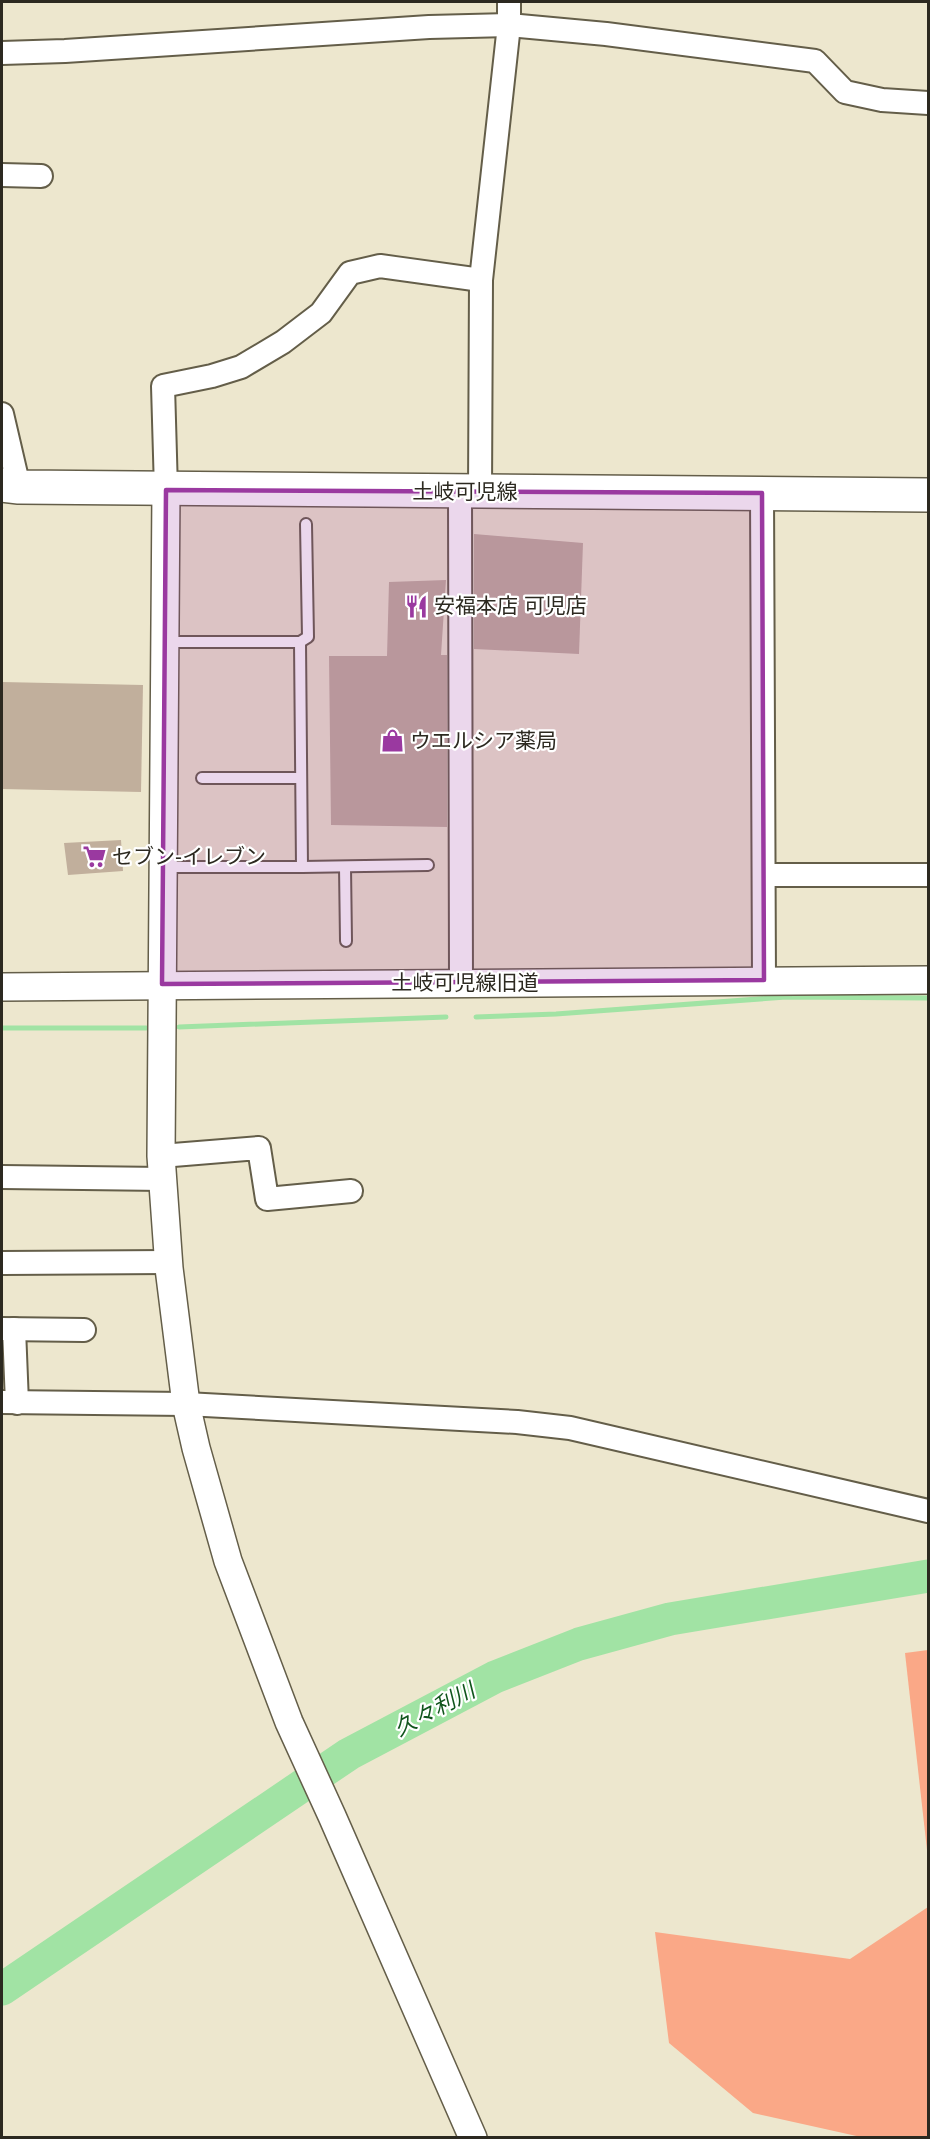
<svg xmlns="http://www.w3.org/2000/svg" width="930" height="2139" font-family="Arial,'Noto Sans JP',sans-serif">
	<style>
		.green { fill: #faa887 }
		.lines { fill: none; stroke-linecap: round; stroke-linejoin: round }
		.stream { stroke: #a1e3a4; stroke-width: 5 }
		.river { stroke: #a1e3a4; stroke-width: 33 }
		.building { fill: #c1af9c }
		.service-casing { stroke: #645e49; stroke-width: 14 }
		.minor-casing { stroke: #645e49; stroke-width: 26 }
		.tertiary-casing { stroke: #645e49; stroke-width: 30 }
		.primary-casing { stroke: #645e49; stroke-width: 36 }
		.service { stroke: #fff; stroke-width: 10 }
		.minor { stroke: #fff; stroke-width: 22 }
		.tertiary { stroke: #fff; stroke-width: 27 }
		.primary { stroke: #fff; stroke-width: 33 }
		.marked { fill: #9a39a0; fill-opacity: 0.2; stroke: #9a39a0; stroke-width: 4.5; stroke-linejoin: round }
		.labels { text-anchor: middle; stroke-width: 4.5; stroke-linejoin: round; paint-order: stroke }
		.street-label { font-size: 21px; fill: #2c2920; stroke: #fff }
		.poi-label { font-size: 21px; fill: #2c2920; stroke: #fff; text-anchor: start }
		.water-label { font-size: 22px; font-style: italic; fill: #10551c; stroke: #fff }
	</style>
	<rect width="100%" height="100%" fill="#ede7ce"/>
	<g class="green">
		<path d="M 928,1650 L 928,1859 L 905,1653 Z"/>
		<path d="M 928,1907 L 928,2137 L 861,2137 L 753,2113 L 669,2043 L 655,1932 L 850,1959 Z"/>
	</g>
	<g class="lines">
		<g class="stream">
			<path d="M 476,1017 L 556,1014 L 786,997 L 928,998"/>
			<path d="M 179,1027 L 446,1017"/>
			<path d="M 2,1028 L 146,1028"/>
		</g>
		<path class="river" d="M 2,1989 L 349,1754 L 495,1677 L 579,1644 L 670,1619 L 928,1576"/>
	</g>
	<g class="building">
		<path d="M 474,534 L 583,543 L 579,654 L 474,649 Z"/>
		<path d="M 446,580 L 441,655 L 447,655 L 447,827 L 331,825 L 329,656 L 387,656 L 389,582 Z"/>
		<path d="M 2,682 L 143,685 L 141,792 L 2,789 Z"/>
		<path d="M 121,840 L 123,871 L 68,875 L 64,843 Z"/>
	</g>
	<g class="lines">
		<defs>
			<g id="service">
				<path d="M 165,642 L 300,642 L 308,637 L 306,524"/>
				<path d="M 202,778 L 301,778"/>
				<path d="M 165,867 L 302,867 L 300,642"/>
				<path d="M 302,867 L 428,865"/>
				<path d="M 345,867 L 346,941"/>
			</g>
			<g id="minor">
				<path d="M 2,53 L 65,51 L 429,27 L 509,25 L 606,34 L 815,61 L 845,92 L 882,100 L 928,103"/>
				<path d="M 2,175 L 41,176"/>
				<path d="M 2,414 L 19,487"/>
				<path d="M 166,490 L 163,386 L 212,376 L 241,367 L 283,342 L 321,313 L 350,273 L 380,266 L 481,280"/>
				<path d="M 460,492 L 461,983"/>
				<path d="M 480,493 L 481,280 L 509,25 L 509,2"/>
				<path d="M 762,493 L 764,980"/>
				<path d="M 764,875 L 928,875"/>
				<path d="M 161,1156 L 259,1148 L 267,1199 L 351,1191"/>
				<path d="M 2,1177 L 163,1179"/>
				<path d="M 2,1263 L 168,1262"/>
				<path d="M 2,1329 L 84,1330"/>
				<path d="M 14,1329 L 17,1403"/>
				<path d="M 2,1402 L 186,1404 L 517,1422 L 570,1428 L 928,1511"/>
			</g>
			<g id="tertiary">
				<path d="M 166,490 L 161,1156 L 169,1268 L 186,1404 L 196,1448 L 228,1561 L 289,1722 L 332,1816 L 473,2138"/>
				<path d="M 2,987 L 928,980"/>
			</g>
			<path id="primary" d="M 2,485 L 19,487 L 928,495"/>
		</defs>
		<use href="#service" class="service-casing"/>
		<use href="#minor" class="minor-casing"/>
		<use href="#tertiary" class="tertiary-casing"/>
		<use href="#primary" class="primary-casing"/>
		<use href="#service" class="service"/>
		<use href="#minor" class="minor"/>
		<use href="#tertiary" class="tertiary"/>
		<use href="#primary" class="primary"/>
	</g>
	<path class="marked" d="M 166,490 L 762,493 L 764,980 L 162,984 Z"/>
	<defs>
		<symbol id="restaurant-bare" viewBox="-9 -9 18 18"><path d="M-5-6h1v4h1v-4h1v4h1v-4h1v5L-1.5 .5V6h-2V.5L-5-1ZM5-6V6H3V1.5H1.5Q1.5-4 5-6Z" fill="#9a39a0" stroke="#fff" stroke-width="2.5" paint-order="stroke"/></symbol>
		<symbol id="shop-bare" viewBox="-9 -9 18 18"><path d="M-5-2.5h2.3a2.7 3.5 0 0 1 5.4 0H5L5.5 6h-11ZM-1.5-2.5h3a1.5 2.3 0 0 0-3 0Z" fill="#9a39a0" stroke="#fff" stroke-width="2.5" paint-order="stroke"/></symbol>
		<symbol id="supermarket-bare" viewBox="-9 -9 18 18"><path d="M-6-5.5h2.5l.6 2H6L4.5 2H-2.5L-4.4-4H-6ZM-1.5 3.2a1.3 1.3 0 1 0 .1 0ZM3 3.2a1.3 1.3 0 1 0 .1 0Z" fill="#9a39a0" stroke="#fff" stroke-width="2.5" paint-order="stroke"/></symbol>
	</defs>
	<g fill-rule="evenodd">
		<use href="#restaurant-bare" x="400" y="590" width="33" height="33"/>
		<use href="#shop-bare" x="376" y="724" width="33" height="33"/>
		<use href="#supermarket-bare" x="78" y="840" width="33" height="33"/>
	</g>
	<g class="labels">
		<g class="street-label">
			<text x="465" y="499">土岐可児線</text>
			<text x="465" y="990">土岐可児線旧道</text>
		</g>
		<g class="poi-label">
			<text x="434" y="613">安福本店 可児店</text>
			<text x="410" y="748">ウエルシア薬局</text>
			<text x="112" y="864">セブン-イレブン</text>
		</g>
		<g class="water-label">
			<text transform="translate(434 1709) rotate(-28)" y="8">久々利川</text>
		</g>
	</g>
	<rect width="930" height="2139" fill="none" stroke="#2c2920" stroke-width="6"/>
</svg>
